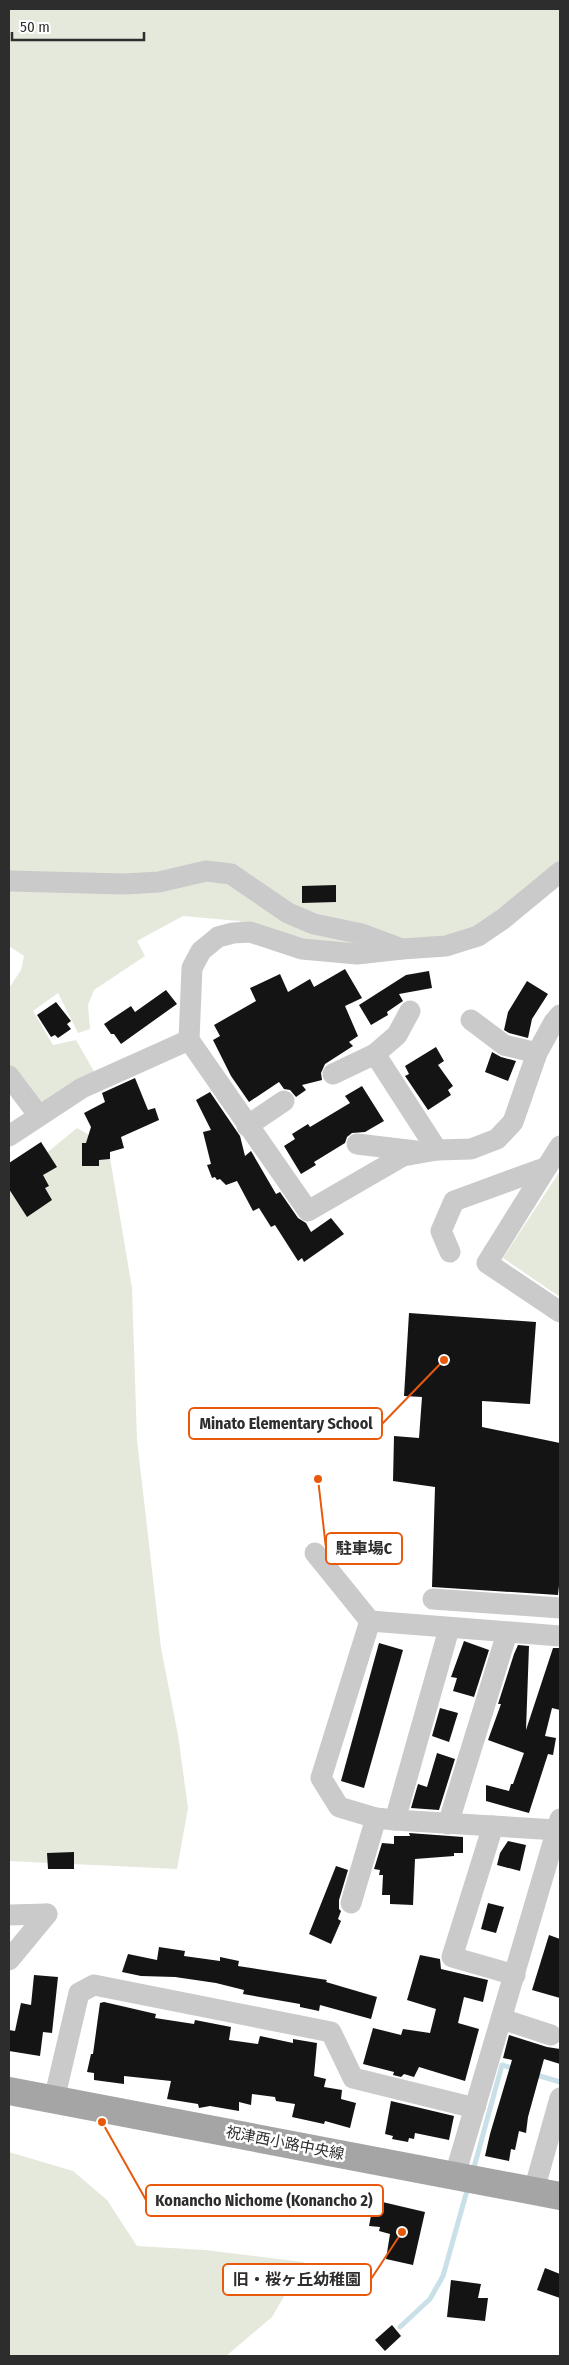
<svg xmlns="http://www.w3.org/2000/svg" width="569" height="2365" font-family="'Fira Sans Condensed','Noto Sans JP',sans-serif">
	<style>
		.green { fill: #e5e9dc }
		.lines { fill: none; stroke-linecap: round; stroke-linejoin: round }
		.stream { stroke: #c9e0e8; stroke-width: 5 }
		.building { fill: #141414 }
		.minor { stroke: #cacaca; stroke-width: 21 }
		.major { stroke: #a5a5a5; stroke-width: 28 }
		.labels { text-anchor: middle; stroke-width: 5; stroke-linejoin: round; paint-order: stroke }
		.street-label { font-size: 15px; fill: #2d2d2d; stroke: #fff }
		.leader { fill: none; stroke: #e8590c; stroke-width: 2 }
		.callout-dot { fill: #e8590c; stroke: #fff; stroke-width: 2 }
		.callout { fill: #fff; stroke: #e8590c; stroke-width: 2 }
		.callout-label { font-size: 16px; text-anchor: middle; font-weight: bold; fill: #2d2d2d }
	</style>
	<rect width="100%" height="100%" fill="#fff"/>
	<g class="green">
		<path d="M 9,9 L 560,9 L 560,867 L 477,932 L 411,943 L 303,945 L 239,921 L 183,916 L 137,941 L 145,956 L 94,990 L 88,1005 L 90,1029 L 78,1033 L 58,993 L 33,1011 L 53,1045 L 76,1040 L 95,1073 L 39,1110 L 9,1069 L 9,988 L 21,970 L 24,956 L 9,946 Z"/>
		<path d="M 77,1128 L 108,1146 L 132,1288 L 137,1440 L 161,1648 L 178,1735 L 188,1808 L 177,1869 L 9,1861 L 9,1184 Z"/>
		<path d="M 560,1171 L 560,1297 L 503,1258 Z"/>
		<path d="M 9,2152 L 73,2171 L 107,2200 L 137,2246 L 205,2250 L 304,2262 L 272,2317 L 226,2356 L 9,2356 Z"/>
	</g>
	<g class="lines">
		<g class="stream">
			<path d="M 533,2074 L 560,2082"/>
			<path d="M 473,2171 L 502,2065 L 515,2069"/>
			<path d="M 400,2327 L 430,2299 L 443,2276 L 468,2187"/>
		</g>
	</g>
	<g class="building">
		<path d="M 336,885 L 336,902 L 302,903 L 302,886 Z"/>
		<path d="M 345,969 L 362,998 L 345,1006 L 358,1036 L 349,1042 L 353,1046 L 325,1064 L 321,1073 L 322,1080 L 302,1085 L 306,1090 L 296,1097 L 290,1090 L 284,1089 L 279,1082 L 249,1102 L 231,1076 L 213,1040 L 220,1036 L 214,1025 L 256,1001 L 250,988 L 280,974 L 288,992 L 310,979 L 314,987 Z"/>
		<path d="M 429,971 L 432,988 L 399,994 L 403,1001 L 387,1012 L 388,1015 L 371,1025 L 359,1005 L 406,975 Z"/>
		<path d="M 527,981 L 548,994 L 532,1019 L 528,1038 L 509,1033 L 504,1030 L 508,1012 Z"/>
		<path d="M 166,990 L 177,1004 L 121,1044 L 114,1034 L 111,1034 L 104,1024 L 131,1006 L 135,1012 Z"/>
		<path d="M 56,1002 L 71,1021 L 67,1024 L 71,1029 L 58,1038 L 55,1035 L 51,1037 L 37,1015 Z"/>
		<path d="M 436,1047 L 444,1061 L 438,1065 L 453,1086 L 448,1090 L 451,1095 L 428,1110 L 405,1076 L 409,1074 L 405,1066 Z"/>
		<path d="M 492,1052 L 501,1057 L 516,1061 L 508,1081 L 485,1072 Z"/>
		<path d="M 135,1078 L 148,1110 L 155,1108 L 159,1120 L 121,1137 L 124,1148 L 110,1152 L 110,1159 L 99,1160 L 99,1166 L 82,1166 L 82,1143 L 86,1143 L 91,1127 L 84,1113 L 105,1102 L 102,1093 Z"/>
		<path d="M 362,1086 L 384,1121 L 365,1132 L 352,1133 L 347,1137 L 345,1143 L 314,1162 L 316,1165 L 301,1174 L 284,1146 L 295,1139 L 292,1134 L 308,1124 L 310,1127 L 350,1103 L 345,1096 Z"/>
		<path d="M 210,1092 L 240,1136 L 245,1156 L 251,1151 L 276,1194 L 280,1192 L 298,1218 L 306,1223 L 311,1232 L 331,1218 L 344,1234 L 304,1262 L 302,1258 L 298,1261 L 275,1225 L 271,1227 L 259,1208 L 253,1211 L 237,1181 L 226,1185 L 220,1179 L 217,1180 L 215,1177 L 212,1178 L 207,1165 L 211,1164 L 203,1132 L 211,1130 L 196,1100 Z"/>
		<path d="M 41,1142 L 57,1167 L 43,1175 L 49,1186 L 45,1188 L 52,1200 L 27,1217 L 9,1189 L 9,1163 Z"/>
		<path d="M 409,1313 L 536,1322 L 530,1404 L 482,1401 L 482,1427 L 560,1443 L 560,1576 L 558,1595 L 432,1587 L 435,1487 L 393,1481 L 394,1436 L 419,1438 L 422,1397 L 404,1396 Z"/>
		<path d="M 464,1641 L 489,1650 L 474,1697 L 453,1691 L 457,1678 L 451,1677 Z"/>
		<path d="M 379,1643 L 403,1650 L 364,1788 L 341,1781 Z"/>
		<path d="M 518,1645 L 529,1646 L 526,1730 L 553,1648 L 560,1648 L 560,1710 L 552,1708 L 545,1736 L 556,1738 L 553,1755 L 548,1754 L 529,1813 L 486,1801 L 486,1785 L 509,1791 L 511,1784 L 513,1784 L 524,1753 L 488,1740 L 501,1704 L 498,1704 L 514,1654 Z"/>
		<path d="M 440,1708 L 458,1713 L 449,1742 L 432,1736 Z"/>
		<path d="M 437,1753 L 455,1759 L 439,1810 L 411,1808 L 418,1784 L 427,1787 Z"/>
		<path d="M 409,1833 L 463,1837 L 463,1853 L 454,1853 L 454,1856 L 415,1859 L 413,1905 L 390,1904 L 390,1895 L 382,1895 L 383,1875 L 379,1875 L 380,1870 L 374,1869 L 382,1843 L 394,1844 L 394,1836 L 410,1836 Z"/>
		<path d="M 508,1841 L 526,1845 L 520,1871 L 497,1865 L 500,1853 Z"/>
		<path d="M 74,1852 L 74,1869 L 48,1869 L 47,1853 Z"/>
		<path d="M 336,1866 L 348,1870 L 339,1900 L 339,1909 L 341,1911 L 338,1919 L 341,1921 L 331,1944 L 309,1934 Z"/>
		<path d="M 488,1903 L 504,1907 L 496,1933 L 481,1929 Z"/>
		<path d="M 549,1935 L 560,1939 L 560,1998 L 532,1990 Z"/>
		<path d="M 159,1947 L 185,1951 L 184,1956 L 220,1961 L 220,1957 L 239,1961 L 238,1966 L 327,1980 L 326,1982 L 377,1997 L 371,2019 L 320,2005 L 319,2011 L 300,2007 L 300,2004 L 243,1994 L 244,1990 L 216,1983 L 175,1977 L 141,1976 L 122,1972 L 128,1954 L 157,1960 Z"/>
		<path d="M 420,1955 L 440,1959 L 441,1969 L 488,1980 L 483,2002 L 464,1997 L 458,2023 L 479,2029 L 465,2081 L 419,2067 L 414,2077 L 404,2074 L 401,2077 L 393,2075 L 394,2072 L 363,2064 L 373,2028 L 401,2035 L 403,2029 L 430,2033 L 436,2009 L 407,2000 Z"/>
		<path d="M 34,1975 L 58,1977 L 52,2033 L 43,2032 L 40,2056 L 9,2051 L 9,2030 L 15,2031 L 21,2003 L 31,2005 Z"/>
		<path d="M 104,2002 L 156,2014 L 155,2018 L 194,2024 L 195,2020 L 231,2027 L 229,2040 L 258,2044 L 260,2036 L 293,2043 L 293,2039 L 317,2043 L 314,2076 L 326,2079 L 324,2087 L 342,2090 L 341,2099 L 356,2103 L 350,2128 L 325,2121 L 324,2124 L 292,2117 L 295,2104 L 276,2101 L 275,2097 L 252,2094 L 251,2105 L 239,2102 L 239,2111 L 210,2106 L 199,2108 L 198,2104 L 167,2099 L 171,2081 L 124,2076 L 124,2084 L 94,2080 L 94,2073 L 87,2072 L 91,2054 L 93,2054 L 100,2003 Z"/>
		<path d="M 509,2035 L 547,2047 L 560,2049 L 560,2064 L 544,2059 L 528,2117 L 526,2133 L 519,2131 L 515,2150 L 511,2149 L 509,2161 L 485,2156 L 490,2134 L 512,2060 L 503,2058 Z"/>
		<path d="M 391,2101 L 454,2116 L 449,2140 L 415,2133 L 414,2139 L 409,2138 L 408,2142 L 392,2139 L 393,2136 L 385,2134 Z"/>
		<path d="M 374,2200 L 425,2212 L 413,2265 L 386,2259 L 390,2234 L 379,2231 L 380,2227 L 369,2226 Z"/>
		<path d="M 545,2268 L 560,2274 L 560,2298 L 537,2290 Z"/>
		<path d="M 451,2280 L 481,2284 L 478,2298 L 488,2298 L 485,2321 L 447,2317 Z"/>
		<path d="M 392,2325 L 401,2336 L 385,2351 L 375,2340 Z"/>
	</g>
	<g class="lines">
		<g class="minor">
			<path d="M 9,881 L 124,884 L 159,882 L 206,871 L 231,874 L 288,913 L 314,924 L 362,934 L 402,949 L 446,946 L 478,936 L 503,919 L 560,872"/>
			<path d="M 402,949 L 357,954 L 302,949 L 250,932 L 233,933 L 218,937 L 201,951 L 192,968 L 189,1040 L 308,1211 L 403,1156 L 437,1150 L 471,1149 L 497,1139 L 513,1122 L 537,1053 L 554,1022 L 560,1015"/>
			<path d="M 471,1020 L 504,1045 L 537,1053"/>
			<path d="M 375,1054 L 437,1150"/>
			<path d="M 333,1074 L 375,1054 L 397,1035 L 410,1011"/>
			<path d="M 9,1076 L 39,1116"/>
			<path d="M 247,1126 L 284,1101"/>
			<path d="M 9,1136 L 82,1088 L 189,1040"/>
			<path d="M 357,1144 L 416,1151"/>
			<path d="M 560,1146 L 487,1263 L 560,1312"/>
			<path d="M 450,1252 L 441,1231 L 454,1201 L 547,1167"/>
			<path d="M 315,1553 L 370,1621"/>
			<path d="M 433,1599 L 560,1608"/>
			<path d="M 449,1629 L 395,1820 L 557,1830"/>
			<path d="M 395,1820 L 376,1818 L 339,1807 L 321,1778 L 370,1621 L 560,1636"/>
			<path d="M 448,1824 L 507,1633"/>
			<path d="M 493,1826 L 452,1957 L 515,1975"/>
			<path d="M 351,1903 L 376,1818"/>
			<path d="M 9,1915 L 47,1914"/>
			<path d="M 9,1960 L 47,1914"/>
			<path d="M 502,2019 L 551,2035"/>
			<path d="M 54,2100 L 79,1993 L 94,1985 L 331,2032 L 353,2078 L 475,2108"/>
			<path d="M 455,2175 L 560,1819"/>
			<path d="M 534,2190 L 560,2098"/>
		</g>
		<path class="major" d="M 9,2091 L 560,2196"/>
	</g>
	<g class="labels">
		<g class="street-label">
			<text transform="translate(285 2143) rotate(11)" y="5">祝津西小路中央線</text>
		</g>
	</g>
	<path class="leader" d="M444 1360L382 1424M318 1479L326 1548M102 2122L146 2200M402 2232L371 2279"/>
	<g class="callout-dot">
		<circle cx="444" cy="1360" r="5"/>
		<circle cx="318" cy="1479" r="5"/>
		<circle cx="102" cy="2122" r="5"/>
		<circle cx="402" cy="2232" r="5"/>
	</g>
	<g class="callout">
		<rect x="189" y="1408" width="193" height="31" rx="5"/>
		<rect x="326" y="1533" width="76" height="31" rx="5"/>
		<rect x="146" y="2185" width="237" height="31" rx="5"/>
		<rect x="223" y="2264" width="148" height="31" rx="5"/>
	</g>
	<g class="callout-label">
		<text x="286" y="1429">Minato Elementary School</text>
		<text x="364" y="1554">駐車場C</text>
		<text x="264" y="2206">Konancho Nichome (Konancho 2)</text>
		<text x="297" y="2285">旧・桜ヶ丘幼稚園</text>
	</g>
	<rect width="569" height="2365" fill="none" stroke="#2d2d2d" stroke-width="20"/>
	<path d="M12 32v8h132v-8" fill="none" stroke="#2d2d2d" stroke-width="2.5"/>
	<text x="20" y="32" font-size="15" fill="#2d2d2d" stroke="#ffffff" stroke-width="4" paint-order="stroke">50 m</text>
</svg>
